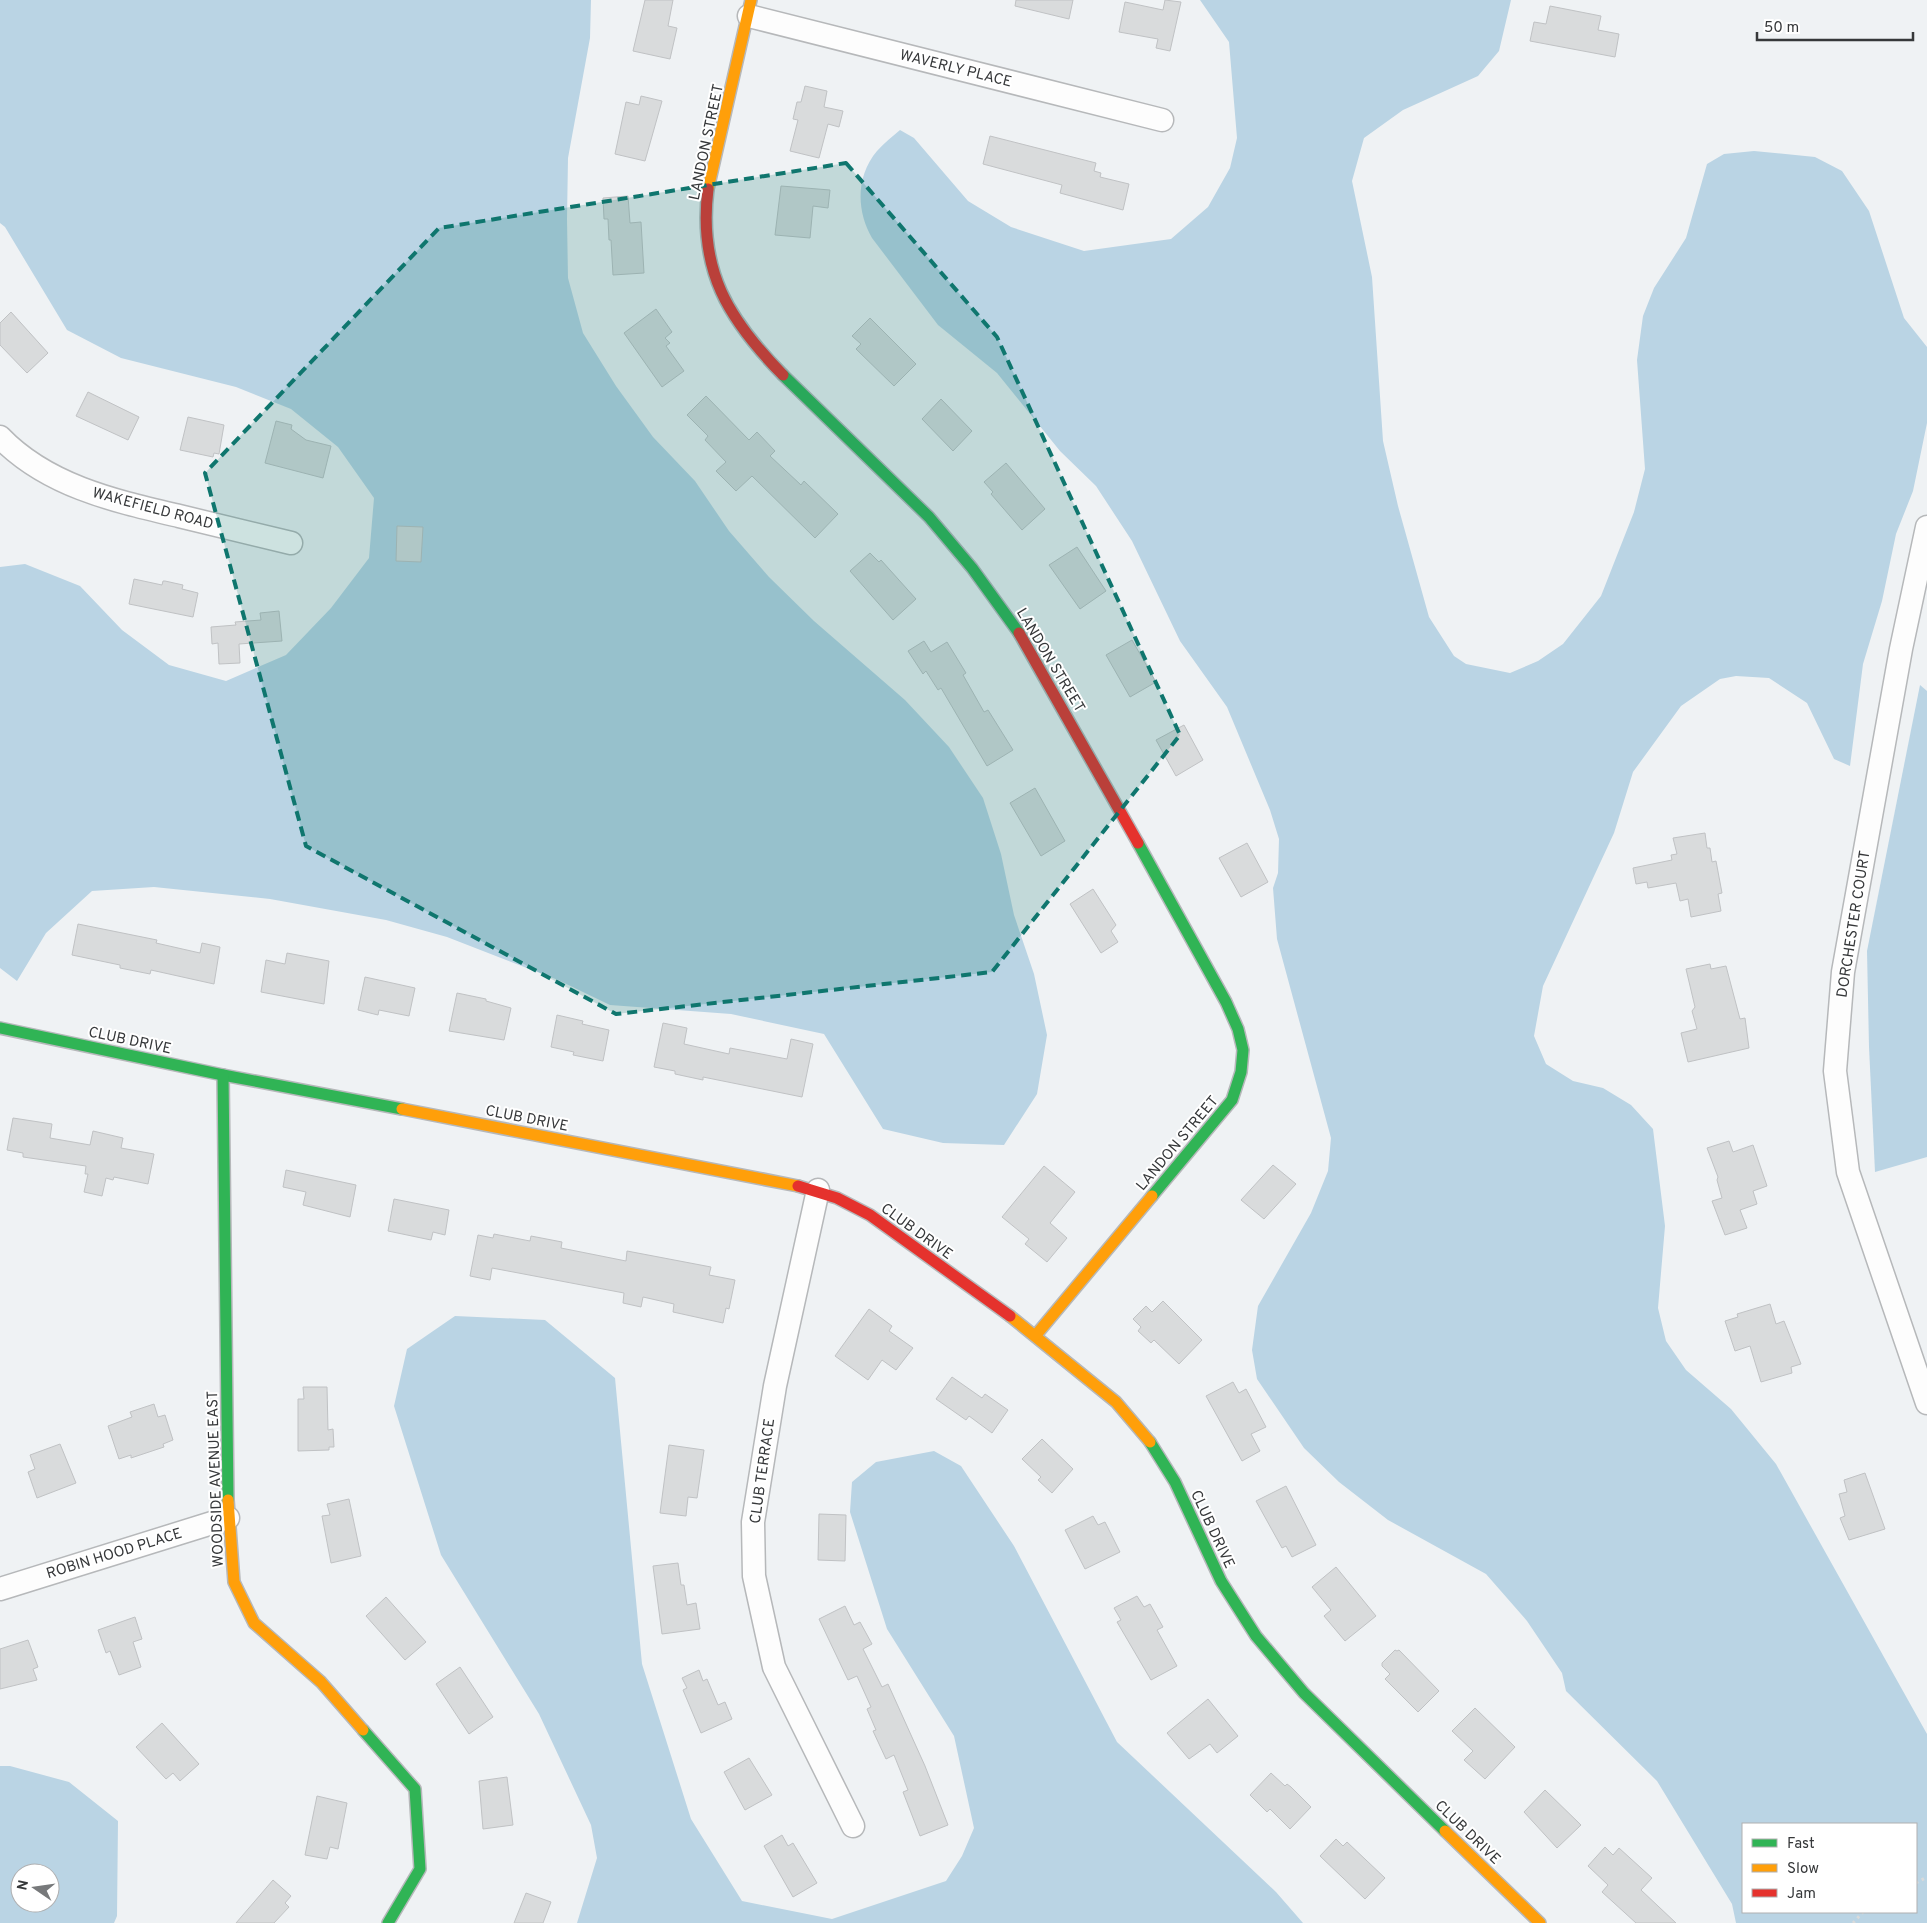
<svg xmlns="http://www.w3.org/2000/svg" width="1927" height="1923" font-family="Overpass,sans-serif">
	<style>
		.forest { fill: #bad4e4; fill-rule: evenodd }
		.building { fill: #d9dbdc; stroke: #c0c2c4 }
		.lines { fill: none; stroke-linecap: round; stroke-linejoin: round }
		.street-casing { stroke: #b6b8ba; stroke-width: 25 }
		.fast-casing { stroke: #b6b8ba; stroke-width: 14 }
		.slow-casing { stroke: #b6b8ba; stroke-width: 14 }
		.jam-casing { stroke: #b6b8ba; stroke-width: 14 }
		.path { stroke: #d9dada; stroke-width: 3; stroke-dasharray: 2.5 4; stroke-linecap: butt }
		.street { stroke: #fdfdfd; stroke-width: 22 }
		.fast { stroke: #30b455; stroke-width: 11 }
		.slow { stroke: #ff9f0a; stroke-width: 11 }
		.jam { stroke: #e5322d; stroke-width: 11 }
		.marked { fill: #0f766e; fill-opacity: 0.2; stroke: #0f766e; stroke-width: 4; stroke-dasharray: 10 6; stroke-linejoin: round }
		.labels { text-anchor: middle; stroke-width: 4; stroke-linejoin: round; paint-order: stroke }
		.street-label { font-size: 15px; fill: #36383a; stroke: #fff }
	</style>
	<rect width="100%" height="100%" fill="#eff2f4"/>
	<g class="forest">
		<path d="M 0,0 L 591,0 L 590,38 L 568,158 L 567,219 L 568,278 L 583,333 L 616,386 L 653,437 L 695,481 L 729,531 L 769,577 L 814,621 L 905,700 L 949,747 L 983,798 L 1001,854 L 1014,915 L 1034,974 L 1047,1035 L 1037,1094 L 1004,1145 L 943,1143 L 883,1129 L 824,1034 L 731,1014 L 610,1005 L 558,980 L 447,937 L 386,920 L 270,899 L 154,887 L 92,891 L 46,933 L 17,981 L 0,968 L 0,567 L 25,564 L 80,586 L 122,630 L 169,665 L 226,681 L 286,655 L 331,608 L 369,558 L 374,498 L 338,447 L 291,409 L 236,387 L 121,358 L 67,330 L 5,227 L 0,223 Z"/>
		<path d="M 1200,0 L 1511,0 L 1499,51 L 1478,76 L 1403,110 L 1364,138 L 1352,181 L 1372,277 L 1383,441 L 1398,506 L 1429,617 L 1454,656 L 1466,664 L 1510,673 L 1538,661 L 1563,644 L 1601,596 L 1634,512 L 1645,469 L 1637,360 L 1643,316 L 1654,288 L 1686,238 L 1707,164 L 1724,154 L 1754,151 L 1815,157 L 1842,171 L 1869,211 L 1904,318 L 1927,347 L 1927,423 L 1913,491 L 1896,534 L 1882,601 L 1863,664 L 1850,766 L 1834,759 L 1807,703 L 1769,678 L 1736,676 L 1720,679 L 1681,706 L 1633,772 L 1614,833 L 1543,986 L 1534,1036 L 1546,1064 L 1573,1081 L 1603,1088 L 1631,1105 L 1653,1129 L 1665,1226 L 1658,1308 L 1666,1341 L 1686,1370 L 1731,1409 L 1776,1464 L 1927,1734 L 1927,1923 L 1736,1923 L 1732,1904 L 1657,1781 L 1566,1691 L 1562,1673 L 1527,1621 L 1486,1574 L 1388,1520 L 1339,1482 L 1304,1448 L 1257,1379 L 1252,1350 L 1258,1306 L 1311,1213 L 1328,1171 L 1331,1138 L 1277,939 L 1273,888 L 1278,873 L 1279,839 L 1270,810 L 1227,707 L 1180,641 L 1132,541 L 1096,486 L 1060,451 L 997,373 L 938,325 L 872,238 C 856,210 856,176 877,151 C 884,143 893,136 900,130 L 914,138 L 968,201 L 1011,227 L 1084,251 L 1171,239 L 1208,207 L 1230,168 L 1237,138 L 1229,42 ZM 1916,1824 L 1916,1912 L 1743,1912 L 1743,1824 Z"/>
		<path d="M 1920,685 L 1927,691 L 1927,1157 L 1875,1172 L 1869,1047 L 1867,951 Z"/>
		<path d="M 455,1316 L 545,1320 L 615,1378 L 642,1664 L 691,1819 L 742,1901 L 832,1919 L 946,1881 L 962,1856 L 974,1828 L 954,1736 L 887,1629 L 850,1512 L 852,1482 L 876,1462 L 934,1451 L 961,1466 L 1014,1546 L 1117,1742 L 1276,1892 L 1303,1923 L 577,1923 L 597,1858 L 591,1825 L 539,1714 L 441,1555 L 394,1406 L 407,1349 Z"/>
		<path d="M 0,1766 L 10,1766 L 69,1782 L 118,1821 L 117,1916 L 114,1923 L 0,1923 ZM 20,1873 L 50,1873 L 50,1903 L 20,1903 Z"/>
	</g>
	<g class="building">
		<path d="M 645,0 L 673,0 L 668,26 L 677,28 L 670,59 L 633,51 Z"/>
		<path d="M 1016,0 L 1073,0 L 1069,19 L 1015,6 Z"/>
		<path d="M 1165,0 L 1181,2 L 1170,51 L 1156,48 L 1158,39 L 1119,32 L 1125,2 L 1163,10 Z"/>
		<path d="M 1550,6 L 1601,16 L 1598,30 L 1619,34 L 1615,57 L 1530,41 L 1534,22 L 1546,24 Z"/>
		<path d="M 805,86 L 827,91 L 824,107 L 843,111 L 839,127 L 828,124 L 819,158 L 790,151 L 798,120 L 793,119 L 797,102 L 801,102 Z"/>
		<path d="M 641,96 L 662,101 L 645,161 L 615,154 L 626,102 L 639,105 Z"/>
		<path d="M 990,136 L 1096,163 L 1094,171 L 1101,173 L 1100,177 L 1129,184 L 1123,210 L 1060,193 L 1062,185 L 983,164 Z"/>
		<path d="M 781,186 L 830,190 L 828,208 L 813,206 L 810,238 L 775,235 Z"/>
		<path d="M 628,196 L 630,223 L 641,222 L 644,273 L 613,275 L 611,240 L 609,240 L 608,219 L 604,219 L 603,198 Z"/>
		<path d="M 656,309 L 672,332 L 665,338 L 670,343 L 666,346 L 684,371 L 662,387 L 624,333 Z"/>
		<path d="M 11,312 L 48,353 L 27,373 L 0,345 L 0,323 Z"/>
		<path d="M 870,318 L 916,364 L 894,386 L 856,349 L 861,344 L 852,336 Z"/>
		<path d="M 88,392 L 139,417 L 128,440 L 76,416 Z"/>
		<path d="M 706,396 L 749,440 L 757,432 L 775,451 L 770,456 L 801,485 L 804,481 L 838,514 L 815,538 L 752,476 L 736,491 L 716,471 L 726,462 L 705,440 L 708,436 L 687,415 Z"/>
		<path d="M 941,399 L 972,431 L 953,451 L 922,419 Z"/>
		<path d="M 188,417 L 224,425 L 219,454 L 214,453 L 213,457 L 180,450 Z"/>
		<path d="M 276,421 L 292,425 L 291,429 L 306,440 L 331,446 L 323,478 L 265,463 Z"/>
		<path d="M 1006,463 L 1045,509 L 1022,530 L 991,494 L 993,492 L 984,482 Z"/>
		<path d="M 397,526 L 423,527 L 421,562 L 396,561 Z"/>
		<path d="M 1077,547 L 1106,591 L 1080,609 L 1049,565 Z"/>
		<path d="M 870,553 L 879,562 L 881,560 L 916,599 L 893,620 L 850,571 Z"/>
		<path d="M 134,579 L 162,585 L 163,581 L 165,581 L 183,585 L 182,589 L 198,593 L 193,617 L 129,604 Z"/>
		<path d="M 279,611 L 282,641 L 239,644 L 240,663 L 219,664 L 218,643 L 212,644 L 211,627 L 236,625 L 235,622 L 261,620 L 260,613 Z"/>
		<path d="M 1132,640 L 1156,682 L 1130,697 L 1106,655 Z"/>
		<path d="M 924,641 L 931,652 L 947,642 L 966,673 L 963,675 L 984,712 L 988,710 L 1013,750 L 987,766 L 941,688 L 938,690 L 926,671 L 923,674 L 908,651 Z"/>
		<path d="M 1184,725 L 1203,760 L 1176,776 L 1156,740 Z"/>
		<path d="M 1035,788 L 1065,841 L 1041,856 L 1010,803 Z"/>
		<path d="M 1705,833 L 1707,848 L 1710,848 L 1712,862 L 1716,861 L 1722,893 L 1718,894 L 1721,911 L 1691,917 L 1688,899 L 1680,901 L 1676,883 L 1648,888 L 1647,882 L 1636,884 L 1633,868 L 1672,860 L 1671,855 L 1677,854 L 1673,838 Z"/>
		<path d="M 1247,843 L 1268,882 L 1241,897 L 1219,858 Z"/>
		<path d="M 1093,889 L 1116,925 L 1111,931 L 1118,942 L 1101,953 L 1070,904 Z"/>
		<path d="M 78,924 L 157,940 L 156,943 L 200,953 L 202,943 L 220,947 L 214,984 L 151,970 L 150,974 L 120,968 L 120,965 L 72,955 Z"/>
		<path d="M 287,953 L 329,961 L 324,1004 L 261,992 L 266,960 L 285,964 Z"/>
		<path d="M 1710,964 L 1711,969 L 1726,966 L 1740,1019 L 1745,1018 L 1749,1048 L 1688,1062 L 1681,1033 L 1697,1029 L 1692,1011 L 1695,1007 L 1686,969 Z"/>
		<path d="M 365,977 L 415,988 L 409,1016 L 379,1010 L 378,1015 L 358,1010 Z"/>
		<path d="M 457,993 L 486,999 L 486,1001 L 511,1008 L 504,1040 L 449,1031 Z"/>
		<path d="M 557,1015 L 583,1021 L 582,1024 L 609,1030 L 603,1061 L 573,1055 L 574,1052 L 551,1047 Z"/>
		<path d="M 663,1023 L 687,1028 L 684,1044 L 729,1054 L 730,1048 L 787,1059 L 791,1039 L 813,1044 L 802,1097 L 703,1077 L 703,1080 L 675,1074 L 675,1071 L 654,1067 Z"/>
		<path d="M 13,1118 L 52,1124 L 50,1138 L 90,1145 L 93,1131 L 123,1138 L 121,1148 L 154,1154 L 148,1184 L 114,1177 L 113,1180 L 106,1178 L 102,1196 L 84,1192 L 88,1174 L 85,1174 L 86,1166 L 23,1157 L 23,1153 L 7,1150 Z"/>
		<path d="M 1729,1141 L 1733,1152 L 1753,1145 L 1767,1186 L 1753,1191 L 1757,1204 L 1740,1210 L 1747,1228 L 1725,1235 L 1712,1201 L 1722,1198 L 1717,1180 L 1718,1177 L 1707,1148 Z"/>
		<path d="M 1273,1165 L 1296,1184 L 1264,1219 L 1241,1200 Z"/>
		<path d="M 1044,1166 L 1075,1192 L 1050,1223 L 1067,1238 L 1047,1262 L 1025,1244 L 1029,1239 L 1002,1217 Z"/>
		<path d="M 286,1170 L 356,1185 L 350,1217 L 303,1205 L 306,1192 L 283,1187 Z"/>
		<path d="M 394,1199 L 449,1210 L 445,1235 L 433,1232 L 431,1240 L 388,1231 Z"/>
		<path d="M 494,1234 L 530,1241 L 531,1236 L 562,1242 L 561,1248 L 626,1261 L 627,1251 L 711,1267 L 709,1275 L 735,1280 L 729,1309 L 726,1308 L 723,1323 L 673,1312 L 674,1304 L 643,1297 L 641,1307 L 623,1303 L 624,1293 L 492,1268 L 490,1280 L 470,1276 L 478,1235 L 493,1238 Z"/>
		<path d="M 1163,1301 L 1202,1340 L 1179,1364 L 1154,1340 L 1151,1343 L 1138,1331 L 1141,1327 L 1133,1319 L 1146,1306 L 1152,1312 Z"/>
		<path d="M 1770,1304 L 1776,1324 L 1784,1321 L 1801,1364 L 1791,1367 L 1792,1373 L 1761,1382 L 1750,1346 L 1735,1351 L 1725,1321 L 1738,1317 L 1737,1314 Z"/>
		<path d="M 869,1309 L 892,1326 L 889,1331 L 913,1348 L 896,1370 L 882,1360 L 868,1380 L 835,1356 Z"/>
		<path d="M 952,1377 L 982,1398 L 985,1394 L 1008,1410 L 992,1433 L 969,1416 L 966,1420 L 936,1399 Z"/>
		<path d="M 1233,1382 L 1239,1393 L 1246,1389 L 1266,1427 L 1251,1434 L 1260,1451 L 1242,1461 L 1206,1396 Z"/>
		<path d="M 303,1387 L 327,1387 L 328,1430 L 333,1429 L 334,1447 L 329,1447 L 329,1450 L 298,1451 L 298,1399 L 304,1399 Z"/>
		<path d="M 154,1404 L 158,1417 L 165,1415 L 173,1440 L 163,1444 L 164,1447 L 131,1458 L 131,1455 L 119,1459 L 108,1426 L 132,1417 L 130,1412 Z"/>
		<path d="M 1042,1439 L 1073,1469 L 1052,1493 L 1038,1480 L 1041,1477 L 1022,1459 Z"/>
		<path d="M 60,1444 L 76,1483 L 37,1498 L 28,1472 L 35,1469 L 30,1455 Z"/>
		<path d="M 669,1445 L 704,1450 L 697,1498 L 688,1497 L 686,1516 L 660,1513 Z"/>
		<path d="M 1865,1473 L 1885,1529 L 1849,1540 L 1840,1518 L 1845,1516 L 1839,1494 L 1847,1492 L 1844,1480 Z"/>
		<path d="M 1286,1486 L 1316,1545 L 1292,1557 L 1286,1546 L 1282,1548 L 1256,1501 Z"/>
		<path d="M 349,1499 L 361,1556 L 331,1563 L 322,1516 L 330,1515 L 327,1504 Z"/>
		<path d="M 819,1514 L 846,1515 L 845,1561 L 818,1560 Z"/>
		<path d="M 1093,1516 L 1098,1525 L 1105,1522 L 1120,1552 L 1085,1569 L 1065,1530 Z"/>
		<path d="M 678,1563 L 681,1585 L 684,1585 L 687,1605 L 696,1603 L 700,1629 L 662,1634 L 653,1566 Z"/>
		<path d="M 1336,1567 L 1376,1616 L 1345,1641 L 1324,1616 L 1331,1610 L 1312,1587 Z"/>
		<path d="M 1137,1596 L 1144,1607 L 1150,1604 L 1163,1627 L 1157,1630 L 1177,1666 L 1151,1680 L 1117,1622 L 1121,1620 L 1114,1608 Z"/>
		<path d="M 386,1597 L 426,1642 L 405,1660 L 366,1616 Z"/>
		<path d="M 845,1606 L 854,1625 L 860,1622 L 872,1644 L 863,1649 L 882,1687 L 888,1684 L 925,1766 L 948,1825 L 920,1836 L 903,1792 L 908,1790 L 894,1755 L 886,1759 L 873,1731 L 876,1730 L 867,1709 L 871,1707 L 857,1676 L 848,1680 L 819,1619 Z"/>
		<path d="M 135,1617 L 142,1639 L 133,1642 L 141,1667 L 119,1675 L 110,1651 L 106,1653 L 98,1630 Z"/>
		<path d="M 28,1640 L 38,1667 L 33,1669 L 37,1680 L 0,1689 L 0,1649 Z"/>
		<path d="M 1395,1650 L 1397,1651 L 1399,1650 L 1439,1691 L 1418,1712 L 1385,1679 L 1390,1674 L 1382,1666 L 1382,1663 Z"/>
		<path d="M 460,1667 L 493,1717 L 469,1734 L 436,1684 Z"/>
		<path d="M 699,1670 L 703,1681 L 707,1679 L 718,1705 L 725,1702 L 732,1719 L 701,1733 L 683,1690 L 687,1688 L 682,1678 Z"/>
		<path d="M 1208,1699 L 1238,1736 L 1217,1753 L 1210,1744 L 1189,1759 L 1167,1733 Z"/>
		<path d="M 1475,1708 L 1515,1747 L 1485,1779 L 1464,1760 L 1473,1751 L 1452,1731 Z"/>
		<path d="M 162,1723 L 199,1764 L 180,1781 L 173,1773 L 166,1779 L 136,1747 Z"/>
		<path d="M 749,1758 L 772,1795 L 745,1810 L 724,1772 Z"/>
		<path d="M 1271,1773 L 1285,1786 L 1287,1784 L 1291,1787 L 1311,1807 L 1290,1829 L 1270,1809 L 1267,1812 L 1250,1795 Z"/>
		<path d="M 507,1777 L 513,1825 L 483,1829 L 479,1781 Z"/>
		<path d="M 1545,1790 L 1581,1825 L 1557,1848 L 1524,1812 Z"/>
		<path d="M 317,1796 L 347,1803 L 338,1849 L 330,1847 L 327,1859 L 305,1855 Z"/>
		<path d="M 782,1835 L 788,1846 L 793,1843 L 817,1883 L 793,1897 L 764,1846 Z"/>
		<path d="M 1336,1839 L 1343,1846 L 1347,1842 L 1385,1878 L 1365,1899 L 1320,1856 Z"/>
		<path d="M 1605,1847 L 1613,1855 L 1619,1848 L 1652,1878 L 1641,1890 L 1676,1923 L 1636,1923 L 1602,1892 L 1608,1885 L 1588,1866 Z"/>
		<path d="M 273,1880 L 291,1896 L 285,1903 L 289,1907 L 274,1923 L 236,1923 Z"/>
		<path d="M 526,1893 L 551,1902 L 543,1923 L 514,1923 Z"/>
	</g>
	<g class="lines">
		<defs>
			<g id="street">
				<path d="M 749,16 L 1162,120"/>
				<path d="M 0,437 C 47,486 115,501 179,516 C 216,525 253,534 291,543"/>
				<path d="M 1927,527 L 1901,649 L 1843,972 L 1835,1071 L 1848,1172 L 1927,1403"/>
				<path d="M 818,1190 L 775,1386 L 753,1522 L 754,1576 L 774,1667 L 853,1826"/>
				<path d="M 0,1589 L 228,1518"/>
			</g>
			<g id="fast">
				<path d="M 783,375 L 929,517 L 972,568 L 1019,633"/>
				<path d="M 1138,843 L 1226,1002 L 1238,1029 L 1243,1050 L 1241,1072 L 1232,1100 L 1152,1196"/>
				<path d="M 0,1028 L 223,1075 L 402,1109"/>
				<path d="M 223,1075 L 228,1500"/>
				<path d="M 1150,1442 L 1175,1482 L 1221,1581 L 1256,1636 L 1304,1693 L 1445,1831"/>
				<path d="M 363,1730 L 415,1789 L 420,1869 L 388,1923"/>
			</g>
			<g id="slow">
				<path d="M 708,189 L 751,0"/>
				<path d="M 402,1109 L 798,1186"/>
				<path d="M 1010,1316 L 1116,1402 L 1150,1442"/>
				<path d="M 1036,1335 L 1152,1196"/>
				<path d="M 228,1500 L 234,1582 L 254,1623 L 321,1682 L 363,1730"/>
				<path d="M 1445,1831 L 1540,1923"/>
			</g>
			<g id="jam">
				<path d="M 708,189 C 698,270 728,319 783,375"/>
				<path d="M 1019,633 L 1138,843"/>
				<path d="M 798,1186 L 837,1198 L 870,1215 L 1010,1316"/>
			</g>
		</defs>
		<use href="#street" class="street-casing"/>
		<use href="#fast" class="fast-casing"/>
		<use href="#slow" class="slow-casing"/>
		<use href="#jam" class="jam-casing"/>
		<g class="path">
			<path d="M 1916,1883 L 1927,1877"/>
			<path d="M 1853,1923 L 1863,1912"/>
		</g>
		<use href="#street" class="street"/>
		<use href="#fast" class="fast"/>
		<use href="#slow" class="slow"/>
		<use href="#jam" class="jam"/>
	</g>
	<path class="marked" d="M 846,163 L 997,337 L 1180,735 L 992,972 L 616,1014 L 306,846 L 205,473 L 439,228 Z"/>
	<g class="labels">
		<g class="street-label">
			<text transform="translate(956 68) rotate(14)" y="5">WAVERLY PLACE</text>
			<text transform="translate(706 142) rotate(-78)" y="5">LANDON STREET</text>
			<text transform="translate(153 508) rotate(15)" y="5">WAKEFIELD ROAD</text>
			<text transform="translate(1051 660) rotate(59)" y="5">LANDON STREET</text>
			<text transform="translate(1853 924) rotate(-81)" y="5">DORCHESTER COURT</text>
			<text transform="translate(130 1040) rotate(12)" y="5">CLUB DRIVE</text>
			<text transform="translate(527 1118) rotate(11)" y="5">CLUB DRIVE</text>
			<text transform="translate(1177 1143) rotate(-50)" y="5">LANDON STREET</text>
			<text transform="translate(917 1231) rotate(36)" y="5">CLUB DRIVE</text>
			<text transform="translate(762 1471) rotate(-82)" y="5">CLUB TERRACE</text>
			<text transform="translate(215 1479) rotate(-92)" y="5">WOODSIDE AVENUE EAST</text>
			<text transform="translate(1213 1529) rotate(65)" y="5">CLUB DRIVE</text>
			<text transform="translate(114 1553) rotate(-17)" y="5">ROBIN HOOD PLACE</text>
			<text transform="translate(1468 1832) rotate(44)" y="5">CLUB DRIVE</text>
		</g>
	</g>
	<rect x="1742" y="1823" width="175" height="90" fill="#ffffff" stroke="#afafb0"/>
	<rect x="1752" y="1839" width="25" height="8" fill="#30b455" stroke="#afafb0"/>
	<text x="1787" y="1848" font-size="15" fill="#36383a">Fast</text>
	<rect x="1752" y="1864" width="25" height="8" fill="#ff9f0a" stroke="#afafb0"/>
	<text x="1787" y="1873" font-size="15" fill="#36383a">Slow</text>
	<rect x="1752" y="1889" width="25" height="8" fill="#e5322d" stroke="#afafb0"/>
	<text x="1787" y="1898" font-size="15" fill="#36383a">Jam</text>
	<g transform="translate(35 1888) rotate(283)"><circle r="24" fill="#ffffff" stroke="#afafb0"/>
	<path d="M0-4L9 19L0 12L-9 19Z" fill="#77797b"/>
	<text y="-8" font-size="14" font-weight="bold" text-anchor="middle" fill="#36383a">N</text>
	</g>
	<path d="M1757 32v8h156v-8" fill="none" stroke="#36383a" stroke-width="2.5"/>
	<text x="1764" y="32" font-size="15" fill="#36383a" stroke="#ffffff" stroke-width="4" paint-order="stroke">50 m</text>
</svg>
